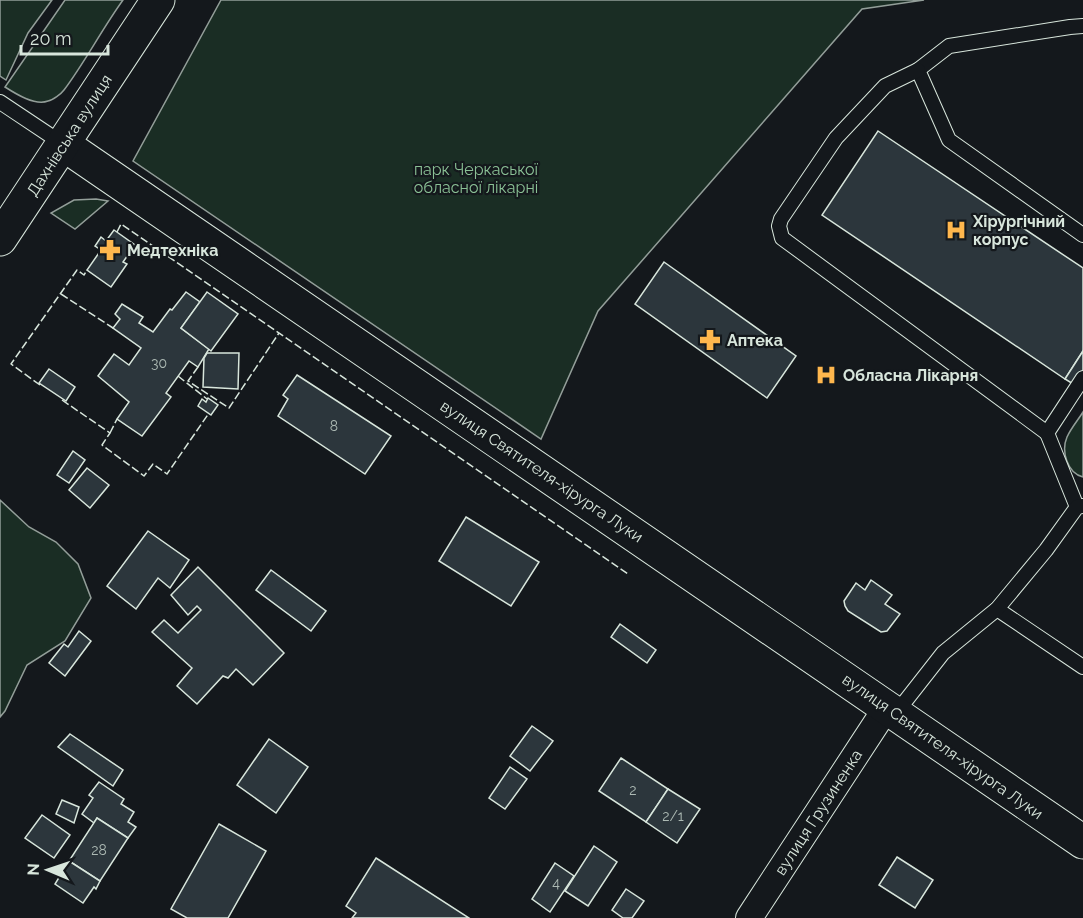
<svg xmlns="http://www.w3.org/2000/svg" width="1083" height="918" font-family="Raleway,sans-serif">
	<style>
		.green { fill: #1a2d24; stroke: #939e99; stroke-width: 1.5 }
		.building { fill: #2c363c; stroke: #d8e6dc; stroke-width: 1.5 }
		.lines { fill: none; stroke-linecap: round; stroke-linejoin: round }
		.lane-casing { stroke: #d8e6dc; stroke-width: 16 }
		.street-casing { stroke: #d8e6dc; stroke-width: 28 }
		.secondary-casing { stroke: #d8e6dc; stroke-width: 35 }
		.primary-casing { stroke: #d8e6dc; stroke-width: 35 }
		.lane { stroke: #14181c; stroke-width: 14 }
		.street { stroke: #14181c; stroke-width: 26 }
		.secondary { stroke: #14181c; stroke-width: 33 }
		.primary { stroke: #14181c; stroke-width: 33 }
		.fence { stroke: #d8e6dc; stroke-width: 1.5; stroke-dasharray: 8 3; stroke-linecap: butt }
		.labels { text-anchor: middle; stroke-width: 4.5; stroke-linejoin: round; paint-order: stroke }
		.number-label { font-size: 14px; fill: #adbab4 }
		.street-label { font-size: 16px; fill: #d8e6dc; stroke: #14181c }
		.park-label { font-size: 16px; fill: #8ac095; stroke: #14181c }
		.poi-label { font-size: 16px; font-weight: bold; fill: #d8e6dc; stroke: #14181c; text-anchor: start }
	</style>
	<rect width="100%" height="100%" fill="#14181c"/>
	<g class="green">
		<path d="M 0,0 L 52,0 L 28,33 L 6,80 L 0,76 Z"/>
		<path d="M 65,0 L 123,0 C 102,29 85,62 64,90 C 61,94 53,100 48,101 C 35,106 16,94 5,87 Z"/>
		<path d="M 221,0 L 924,0 L 862,9 L 598,311 L 541,439 L 133,161 Z"/>
		<path d="M 96,199 L 108,201 L 75,229 L 51,213 L 74,200 Z"/>
		<path d="M 1083,412 L 1083,477 C 1067,473 1061,451 1067,437 C 1071,428 1078,420 1083,412 Z"/>
		<path d="M 0,500 L 29,527 L 56,542 L 78,564 L 91,598 L 65,641 L 27,665 L 5,711 L 0,717 Z"/>
	</g>
	<g class="building">
		<path d="M 878,131 L 1083,268 L 1083,351 L 1065,379 L 822,215 Z"/>
		<path d="M 114,230 L 135,245 L 123,262 L 127,264 L 111,287 L 87,270 L 101,250 L 95,246 L 101,237 L 106,241 Z"/>
		<path d="M 664,262 L 796,356 L 767,398 L 635,304 Z"/>
		<path d="M 186,292 L 200,302 L 181,328 L 209,349 L 198,367 L 189,361 L 166,393 L 171,397 L 142,436 L 117,419 L 129,402 L 98,376 L 114,354 L 129,365 L 141,348 L 113,328 L 120,319 L 115,314 L 122,304 L 143,317 L 139,323 L 153,332 L 170,309 L 172,310 Z"/>
		<path d="M 207,292 L 238,314 L 211,351 L 181,328 Z"/>
		<path d="M 1083,351 L 1083,390 L 1065,379 Z"/>
		<path d="M 207,353 L 239,353 L 238,389 L 203,387 L 204,358 Z"/>
		<path d="M 49,369 L 75,387 L 66,401 L 39,383 Z"/>
		<path d="M 297,375 L 391,436 L 365,474 L 278,416 L 288,399 L 283,395 Z"/>
		<path d="M 208,398 L 218,405 L 211,415 L 198,406 L 202,399 L 206,402 Z"/>
		<path d="M 73,451 L 85,460 L 69,483 L 57,475 Z"/>
		<path d="M 87,468 L 109,485 L 90,508 L 69,490 Z"/>
		<path d="M 466,517 L 539,562 L 511,606 L 439,561 Z"/>
		<path d="M 148,531 L 189,560 L 170,588 L 158,578 L 136,609 L 107,586 Z"/>
		<path d="M 198,567 L 284,653 L 253,685 L 236,669 L 228,678 L 223,676 L 197,704 L 177,686 L 192,668 L 152,632 L 164,620 L 178,633 L 201,610 L 197,606 L 188,615 L 171,595 Z"/>
		<path d="M 271,570 L 326,611 L 311,631 L 256,590 Z"/>
		<path d="M 871,580 L 892,595 L 885,604 L 900,614 L 887,631 L 881,632 L 848,611 L 845,606 L 844,601 L 856,583 L 865,590 Z"/>
		<path d="M 620,624 L 656,650 L 647,663 L 611,637 Z"/>
		<path d="M 79,631 L 91,641 L 65,676 L 49,663 L 64,644 L 68,647 Z"/>
		<path d="M 532,726 L 553,741 L 530,771 L 510,756 Z"/>
		<path d="M 70,734 L 123,770 L 113,786 L 58,747 Z"/>
		<path d="M 269,739 L 308,767 L 276,813 L 237,785 Z"/>
		<path d="M 621,758 L 668,789 L 646,822 L 599,791 Z"/>
		<path d="M 510,767 L 527,779 L 505,809 L 489,798 Z"/>
		<path d="M 99,782 L 124,799 L 121,804 L 134,812 L 128,822 L 136,827 L 128,838 L 97,818 L 94,823 L 82,814 L 93,798 L 89,795 Z"/>
		<path d="M 668,789 L 700,809 L 677,843 L 646,822 Z"/>
		<path d="M 62,800 L 79,807 L 74,823 L 56,814 Z"/>
		<path d="M 42,815 L 70,835 L 54,858 L 25,838 Z"/>
		<path d="M 97,818 L 128,838 L 100,881 L 69,861 Z"/>
		<path d="M 219,824 L 266,851 L 228,918 L 187,918 L 171,909 Z"/>
		<path d="M 594,846 L 617,862 L 588,906 L 565,891 Z"/>
		<path d="M 897,857 L 933,880 L 915,908 L 879,885 Z"/>
		<path d="M 376,858 L 469,918 L 352,918 L 356,913 L 346,906 Z"/>
		<path d="M 69,861 L 100,881 L 96,889 L 94,887 L 83,903 L 55,884 Z"/>
		<path d="M 555,863 L 574,876 L 550,912 L 532,899 Z"/>
		<path d="M 626,889 L 644,901 L 632,918 L 623,918 L 612,910 Z"/>
	</g>
	<g class="lines">
		<defs>
			<g id="lane">
				<path d="M 1083,26 L 1070,27 L 949,46 L 918,70 L 949,140 L 1083,235"/>
				<path d="M 918,70 L 885,86 L 836,138 L 781,219 L 779,226 L 782,238 L 1047,433"/>
				<path d="M 0,102 L 63,144"/>
				<path d="M 1077,507 L 1047,433 L 1083,378"/>
				<path d="M 997,609 L 1083,667"/>
				<path d="M 896,713 L 943,653 L 997,609 L 1046,550 L 1077,507 L 1083,506"/>
			</g>
			<path id="street" d="M 749,918 L 887,707"/>
			<path id="secondary" d="M 63,144 L 1083,842"/>
			<path id="primary" d="M 0,239 L 158,0"/>
		</defs>
		<use href="#lane" class="lane-casing"/>
		<use href="#street" class="street-casing"/>
		<use href="#secondary" class="secondary-casing"/>
		<use href="#primary" class="primary-casing"/>
		<use href="#lane" class="lane"/>
		<use href="#street" class="street"/>
		<use href="#secondary" class="secondary"/>
		<use href="#primary" class="primary"/>
		<g class="fence">
			<path d="M 117,232 L 121,224 L 628,574"/>
			<path d="M 61,294 L 113,328"/>
			<path d="M 198,367 L 188,381 L 229,408 L 279,333"/>
			<path d="M 178,376 L 207,399"/>
			<path d="M 40,385 L 11,364 L 77,270 L 84,275 L 87,270"/>
			<path d="M 62,400 L 110,433 L 102,445 L 144,476 L 153,464 L 167,474 L 209,413"/>
			<path d="M 110,433 L 117,419"/>
		</g>
	</g>
	<defs>
		<symbol id="hospital-bare" viewBox="-9 -9 18 18"><path d="M-5-5h3v3.5h4V-5h3V5h-3V1.5h-4V5h-3Z" fill="#ffb74d" stroke="#14181c" stroke-width="2.5" paint-order="stroke"/></symbol>
		<symbol id="pharmacy-bare" viewBox="-9 -9 18 18"><path d="M-2-6h4v4h4v4h-4v4h-4v-4h-4v-4h4Z" fill="#ffb74d" stroke="#14181c" stroke-width="2.5" paint-order="stroke"/></symbol>
	</defs>
	<g fill-rule="evenodd">
		<use href="#hospital-bare" x="941" y="215" width="30" height="30"/>
		<use href="#pharmacy-bare" x="95" y="235" width="30" height="30"/>
		<use href="#pharmacy-bare" x="695" y="325" width="30" height="30"/>
		<use href="#hospital-bare" x="811" y="360" width="30" height="30"/>
	</g>
	<g class="labels">
		<g class="number-label">
			<text x="159" y="368">30</text>
			<text x="334" y="431">8</text>
			<text x="633" y="795">2</text>
			<text x="673" y="821">2/1</text>
			<text x="99" y="855">28</text>
			<text x="556" y="888">4</text>
		</g>
		<g class="street-label">
			<text transform="translate(69 135) rotate(-57)" y="6">Дахнівська вулиця</text>
			<text transform="translate(542 471) rotate(34)" y="6">вулиця Святителя-хірурга Луки</text>
			<text transform="translate(943 746) rotate(35)" y="6">вулиця Святителя-хірурга Луки</text>
			<text transform="translate(818 812) rotate(-57)" y="6">вулиця Грузиненка</text>
		</g>
		<g class="park-label">
			<text x="476" y="175">парк Черкаської<tspan x="476" dy="18">обласної лікарні</tspan></text>
		</g>
		<g class="poi-label">
			<text x="973" y="227">Хірургічний<tspan x="973" dy="18">корпус</tspan></text>
			<text x="127" y="256">Медтехніка</text>
			<text x="727" y="346">Аптека</text>
			<text x="843" y="381">Обласна Лікарня</text>
		</g>
	</g>
	<g transform="translate(48 870) rotate(272)" stroke="#14181c" stroke-width="4.5" paint-order="stroke">
	<path d="M0-4.5L10 22L0 15L-10 22Z" fill="#d8e6dc"/>
	<text y="-9" font-size="16" font-weight="bold" text-anchor="middle" fill="#d8e6dc">N</text>
	</g>
	<path d="M21 45v9h87v-9" fill="none" stroke="#d8e6dc" stroke-width="3"/>
	<text x="30" y="45" font-size="18" fill="#d8e6dc" stroke="#14181c" stroke-width="4.5" paint-order="stroke">20 m</text>
</svg>
